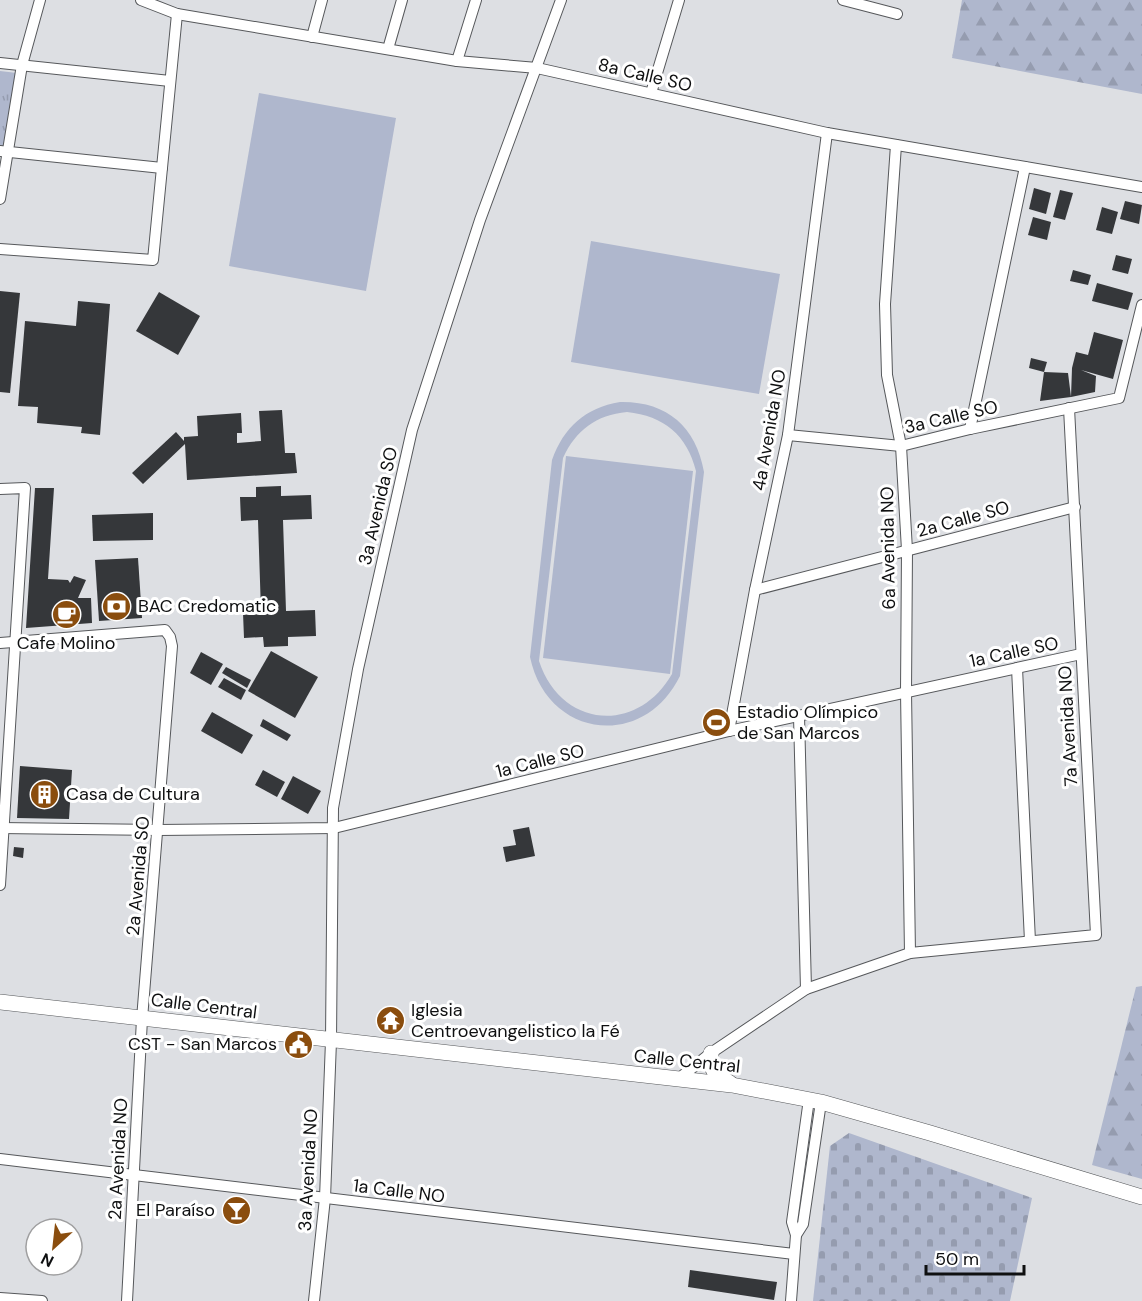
<svg xmlns="http://www.w3.org/2000/svg" width="1142" height="1301" font-family="'DM Sans',sans-serif">
	<style>
		.grass { fill: url(#grass-tufts) }
		.forest { fill: url(#forest-firs) }
		.cemetery { fill: url(#cemetery-stones) }
		.garden { fill: #afb7cd; fill-rule: evenodd }
		.building { fill: #35373a }
		.lines { fill: none; stroke-linecap: round; stroke-linejoin: round }
		.minor-casing { stroke: #56585b; stroke-width: 12 }
		.secondary-casing { stroke: #56585b; stroke-width: 16 }
		.minor { stroke: #fff; stroke-width: 10 }
		.secondary { stroke: #fff; stroke-width: 15 }
		.labels { text-anchor: middle; stroke-width: 6; stroke-linejoin: round; paint-order: stroke }
		.street-label { font-size: 18px; fill: #0f1011; stroke: #fff }
		.poi-label { font-size: 18px; fill: #0f1011; stroke: #fff; text-anchor: start }
	</style>
	<defs>
		<pattern id="grass-tufts" width="24" height="20" patternUnits="userSpaceOnUse" patternTransform="scale(1.5)"><rect width="24" height="20" fill="#afb7cd"/><path d="M3 7l-1-3M5 7V3M7 7l1-3M15 17l-1-3M17 17v-4M19 17l1-3" fill="none" stroke="#959caf"/></pattern>
		<pattern id="forest-firs" width="22" height="20" patternUnits="userSpaceOnUse" patternTransform="scale(1.5)"><rect width="22" height="20" fill="#afb7cd"/><path d="M5 1l3.5 6h-7zM16 11l3.5 6h-7z" fill="#959caf"/></pattern>
		<pattern id="cemetery-stones" width="16" height="16" patternUnits="userSpaceOnUse" patternTransform="scale(1.5)"><rect width="16" height="16" fill="#afb7cd"/><path d="M2 7V4a2 2 0 0 1 4 0v3zM10 15v-3a2 2 0 0 1 4 0v3z" fill="#959caf"/></pattern>
	</defs>
	<rect width="100%" height="100%" fill="#dddfe3"/>
	<path class="grass" d="M 0,71 L 17,73 L 6,148 L 0,147 Z"/>
	<g class="forest">
		<path d="M 962,0 L 1142,0 L 1142,94 L 952,58 Z"/>
		<path d="M 1142,986 L 1142,1179 L 1092,1165 L 1136,987 Z"/>
	</g>
	<path class="cemetery" d="M 849,1133 L 1032,1198 L 1010,1301 L 813,1301 L 830,1146 Z"/>
	<g class="garden">
		<path d="M 259,93 L 396,118 L 366,291 L 229,266 Z"/>
		<path d="M 591,241 L 780,274 L 759,394 L 571,362 Z"/>
		<path d="M 620,402 C 666,401 696,426 704,472 L 680,676 C 643,751 547,738 530,657 L 552,460 C 564,427 585,408 620,402 ZM 627,412 C 664,416 687,435 696,471 L 672,674 C 637,735 561,728 539,661 L 563,458 C 576,430 596,415 627,412 Z"/>
		<path d="M 566,456 L 693,471 L 670,674 L 543,658 Z"/>
	</g>
	<g class="building">
		<path d="M 1034,188 L 1051,193 L 1046,214 L 1029,209 Z"/>
		<path d="M 1060,190 L 1073,193 L 1065,220 L 1053,217 Z"/>
		<path d="M 1125,201 L 1142,205 L 1139,224 L 1120,219 Z"/>
		<path d="M 1102,207 L 1118,212 L 1112,234 L 1096,230 Z"/>
		<path d="M 1033,217 L 1051,222 L 1047,240 L 1028,235 Z"/>
		<path d="M 1116,255 L 1132,259 L 1128,274 L 1112,270 Z"/>
		<path d="M 1073,270 L 1091,275 L 1088,285 L 1070,281 Z"/>
		<path d="M 1097,283 L 1133,293 L 1128,310 L 1092,301 Z"/>
		<path d="M 0,291 L 20,293 L 10,393 L 0,392 Z"/>
		<path d="M 159,292 L 200,316 L 178,355 L 136,331 Z"/>
		<path d="M 78,301 L 110,304 L 100,435 L 81,433 L 82,427 L 37,423 L 38,407 L 18,406 L 25,321 L 76,326 Z"/>
		<path d="M 1094,332 L 1123,340 L 1113,379 L 1081,370 L 1096,376 L 1095,392 L 1071,397 L 1040,401 L 1044,372 L 1068,373 L 1071,397 L 1072,368 L 1076,352 L 1088,355 Z"/>
		<path d="M 1031,358 L 1047,362 L 1044,372 L 1029,368 Z"/>
		<path d="M 282,410 L 285,453 L 295,453 L 297,473 L 187,480 L 185,444 L 143,484 L 132,473 L 176,432 L 184,441 L 184,437 L 198,436 L 197,416 L 241,413 L 242,433 L 237,433 L 237,443 L 261,441 L 259,411 Z"/>
		<path d="M 281,486 L 281,496 L 311,495 L 312,519 L 283,520 L 286,611 L 315,610 L 316,636 L 288,637 L 288,646 L 264,647 L 263,637 L 244,638 L 243,613 L 261,612 L 258,520 L 241,521 L 240,497 L 256,497 L 256,487 Z"/>
		<path d="M 35,488 L 54,488 L 48,579 L 68,580 L 70,583 L 74,576 L 86,580 L 78,598 L 91,598 L 92,623 L 26,628 Z"/>
		<path d="M 153,513 L 153,540 L 93,541 L 92,515 Z"/>
		<path d="M 138,558 L 142,618 L 99,621 L 95,560 Z"/>
		<path d="M 271,651 L 318,677 L 295,718 L 248,691 Z"/>
		<path d="M 201,652 L 223,664 L 211,685 L 190,673 Z"/>
		<path d="M 226,667 L 251,680 L 247,688 L 222,673 Z"/>
		<path d="M 224,678 L 246,690 L 241,700 L 218,687 Z"/>
		<path d="M 212,712 L 253,735 L 242,754 L 201,731 Z"/>
		<path d="M 263,719 L 291,735 L 287,741 L 260,726 Z"/>
		<path d="M 20,766 L 72,770 L 69,819 L 17,818 Z"/>
		<path d="M 263,770 L 285,782 L 277,797 L 255,785 Z"/>
		<path d="M 293,776 L 321,791 L 308,814 L 281,799 Z"/>
		<path d="M 529,827 L 535,856 L 506,862 L 503,847 L 516,845 L 513,830 Z"/>
		<path d="M 14,847 L 24,848 L 23,858 L 13,856 Z"/>
		<path d="M 690,1270 L 777,1282 L 774,1300 L 688,1287 Z"/>
	</g>
	<g class="lines">
		<defs>
			<g id="minor">
				<path d="M 141,0 L 177,14 L 457,61 L 537,68 L 827,133 L 1142,187"/>
				<path d="M 843,0 L 897,14"/>
				<path d="M 312,37 L 322,0"/>
				<path d="M 388,49 L 402,0"/>
				<path d="M 457,61 L 476,0"/>
				<path d="M 0,63 L 170,81"/>
				<path d="M 651,93 L 679,0"/>
				<path d="M 896,145 L 885,304 L 887,375 L 901,446 L 907,550 L 906,692 L 910,953"/>
				<path d="M 0,151 L 162,168"/>
				<path d="M 0,199 L 22,65 L 40,0"/>
				<path d="M 0,249 L 153,260 L 177,14"/>
				<path d="M 970,429 L 1025,167"/>
				<path d="M 788,435 L 901,446 L 970,429 L 1119,398 L 1142,305"/>
				<path d="M 0,489 L 25,488 L 0,885"/>
				<path d="M 755,590 L 1075,507"/>
				<path d="M 0,643 L 165,630 L 170,637 L 172,646 L 142,1019 L 127,1301"/>
				<path d="M 1017,668 L 1030,941"/>
				<path d="M 799,716 L 806,989"/>
				<path d="M 729,731 L 755,590 L 788,435 L 827,133"/>
				<path d="M 0,828 L 159,830 L 334,828 L 729,731 L 1081,654"/>
				<path d="M 677,1080 L 711,1053 L 806,989 L 910,953 L 1096,935 L 1069,408"/>
				<path d="M 0,1159 L 794,1254"/>
				<path d="M 796,1235 L 803,1224 L 821,1102"/>
				<path d="M 0,1298 L 42,1301"/>
				<path d="M 314,1301 L 325,1198 L 331,1041 L 333,808 L 358,669 L 412,430 L 480,220 L 561,0"/>
				<path d="M 791,1301 L 796,1235 L 792,1222 L 809,1099"/>
			</g>
			<g id="secondary">
				<path d="M 0,1002 L 732,1085 L 821,1102 L 930,1133 L 1142,1197"/>
				<path d="M 711,1053 C 710,1071 714,1074 730,1083"/>
			</g>
		</defs>
		<use href="#minor" class="minor-casing"/>
		<use href="#secondary" class="secondary-casing"/>
		<use href="#minor" class="minor"/>
		<use href="#secondary" class="secondary"/>
	</g>
	<defs>
		<symbol id="bank-disc" viewBox="-11 -11 22 22"><circle r="9.5" fill="#8a4d0e" stroke="#fff"/><path d="M-6-4H6V4H-6ZM0-2.3a2.3 2.3 0 1 0 0 4.6a2.3 2.3 0 1 0 0-4.6Z" fill="#fff"/></symbol>
		<symbol id="cafe-disc" viewBox="-11 -11 22 22"><circle r="9.5" fill="#8a4d0e" stroke="#fff"/><path d="M-5.5-4.5H6V0H3Q3 3.5 0 3.5H-2.5Q-5.5 3.5-5.5 0ZM3-3.2v2h1.7v-2ZM-6 4.5H4V6H-6Z" fill="#fff"/></symbol>
		<symbol id="stadium-disc" viewBox="-11 -11 22 22"><circle r="9.5" fill="#8a4d0e" stroke="#fff"/><path d="M0-5a6.5 5 0 1 0 0 10a6.5 5 0 1 0 0-10ZM-3.5-1.8h7v3.6h-7Z" fill="#fff"/></symbol>
		<symbol id="building-disc" viewBox="-11 -11 22 22"><circle r="9.5" fill="#8a4d0e" stroke="#fff"/><path d="M-4-6H4V6H1V3H-1V6H-4ZM-2.5-4.3h1.7v1.8h-1.7ZM.8-4.3h1.7v1.8H.8ZM-2.5-1h1.7V.8h-1.7ZM.8-1h1.7V.8H.8Z" fill="#fff"/></symbol>
		<symbol id="temple-disc" viewBox="-11 -11 22 22"><circle r="9.5" fill="#8a4d0e" stroke="#fff"/><path d="M0-6L5-2H3V0L6.5 2.5H4V6H1.5V3h-3V6H-4V2.5H-6.5L-3 0V-2H-5Z" fill="#fff"/></symbol>
		<symbol id="civic-disc" viewBox="-11 -11 22 22"><circle r="9.5" fill="#8a4d0e" stroke="#fff"/><path d="M-.6-6.5H3V-4.5H.6V-3L4-1V1h2V6H-6V1h2V-1L-.6-3ZM-1.2 2.5V6h2.4V2.5Z" fill="#fff"/></symbol>
		<symbol id="bar-disc" viewBox="-11 -11 22 22"><circle r="9.5" fill="#8a4d0e" stroke="#fff"/><path d="M-6-5H6L.8 .8V4.5H3.5V6h-7V4.5H-.8V.8Z" fill="#fff"/></symbol>
	</defs>
	<g fill-rule="evenodd">
		<use href="#bank-disc" x="100" y="590" width="33" height="33"/>
		<use href="#cafe-disc" x="50" y="598" width="33" height="33"/>
		<use href="#stadium-disc" x="700" y="706" width="33" height="33"/>
		<use href="#building-disc" x="28" y="778" width="33" height="33"/>
		<use href="#temple-disc" x="374" y="1004" width="33" height="33"/>
		<use href="#civic-disc" x="282" y="1028" width="33" height="33"/>
		<use href="#bar-disc" x="220" y="1194" width="33" height="33"/>
	</g>
	<g class="labels">
		<g class="street-label">
			<text transform="translate(645 75) rotate(13)" y="6">8a Calle SO</text>
			<text transform="translate(951 417) rotate(-13)" y="6">3a Calle SO</text>
			<text transform="translate(769 430) rotate(-80)" y="6">4a Avenida NO</text>
			<text transform="translate(378 506) rotate(-77)" y="6">3a Avenida SO</text>
			<text transform="translate(963 519) rotate(-15)" y="6">2a Calle SO</text>
			<text transform="translate(888 548) rotate(-91)" y="6">6a Avenida NO</text>
			<text transform="translate(1014 652) rotate(-12)" y="6">1a Calle SO</text>
			<text transform="translate(1068 726) rotate(-93)" y="6">7a Avenida NO</text>
			<text transform="translate(540 761) rotate(-14)" y="6">1a Calle SO</text>
			<text transform="translate(138 876) rotate(-85)" y="6">2a Avenida SO</text>
			<text transform="translate(204 1006) rotate(7)" y="6">Calle Central</text>
			<text transform="translate(687 1061) rotate(6)" y="6">Calle Central</text>
			<text transform="translate(118 1159) rotate(-87)" y="6">2a Avenida NO</text>
			<text transform="translate(308 1170) rotate(-87)" y="6">3a Avenida NO</text>
			<text transform="translate(399 1191) rotate(7)" y="6">1a Calle NO</text>
		</g>
		<g class="poi-label">
			<text x="138" y="612">BAC Credomatic</text>
			<text x="66" y="649" text-anchor="middle">Cafe Molino</text>
			<text x="737" y="718">Estadio Olímpico<tspan x="737" dy="21">de San Marcos</tspan></text>
			<text x="66" y="800">Casa de Cultura</text>
			<text x="411" y="1016">Iglesia<tspan x="411" dy="21">Centroevangelistico la Fé</tspan></text>
			<text x="277" y="1050" text-anchor="end">CST - San Marcos</text>
			<text x="215" y="1216" text-anchor="end">El Paraíso</text>
		</g>
	</g>
	<g transform="translate(54 1247) rotate(207)"><circle r="28" fill="#ffffff" stroke="#9f9fa0" stroke-width="1.5"/>
	<path d="M0-4.5L10 22L0 15L-10 22Z" fill="#8a4d0e"/>
	<text y="-9" font-size="16" font-weight="bold" text-anchor="middle" fill="#0f1011">N</text>
	</g>
	<path d="M926 1265v9h98v-9" fill="none" stroke="#0f1011" stroke-width="3"/>
	<text x="935" y="1265" font-size="18" fill="#0f1011" stroke="#ffffff" stroke-width="4.5" paint-order="stroke">50 m</text>
</svg>
